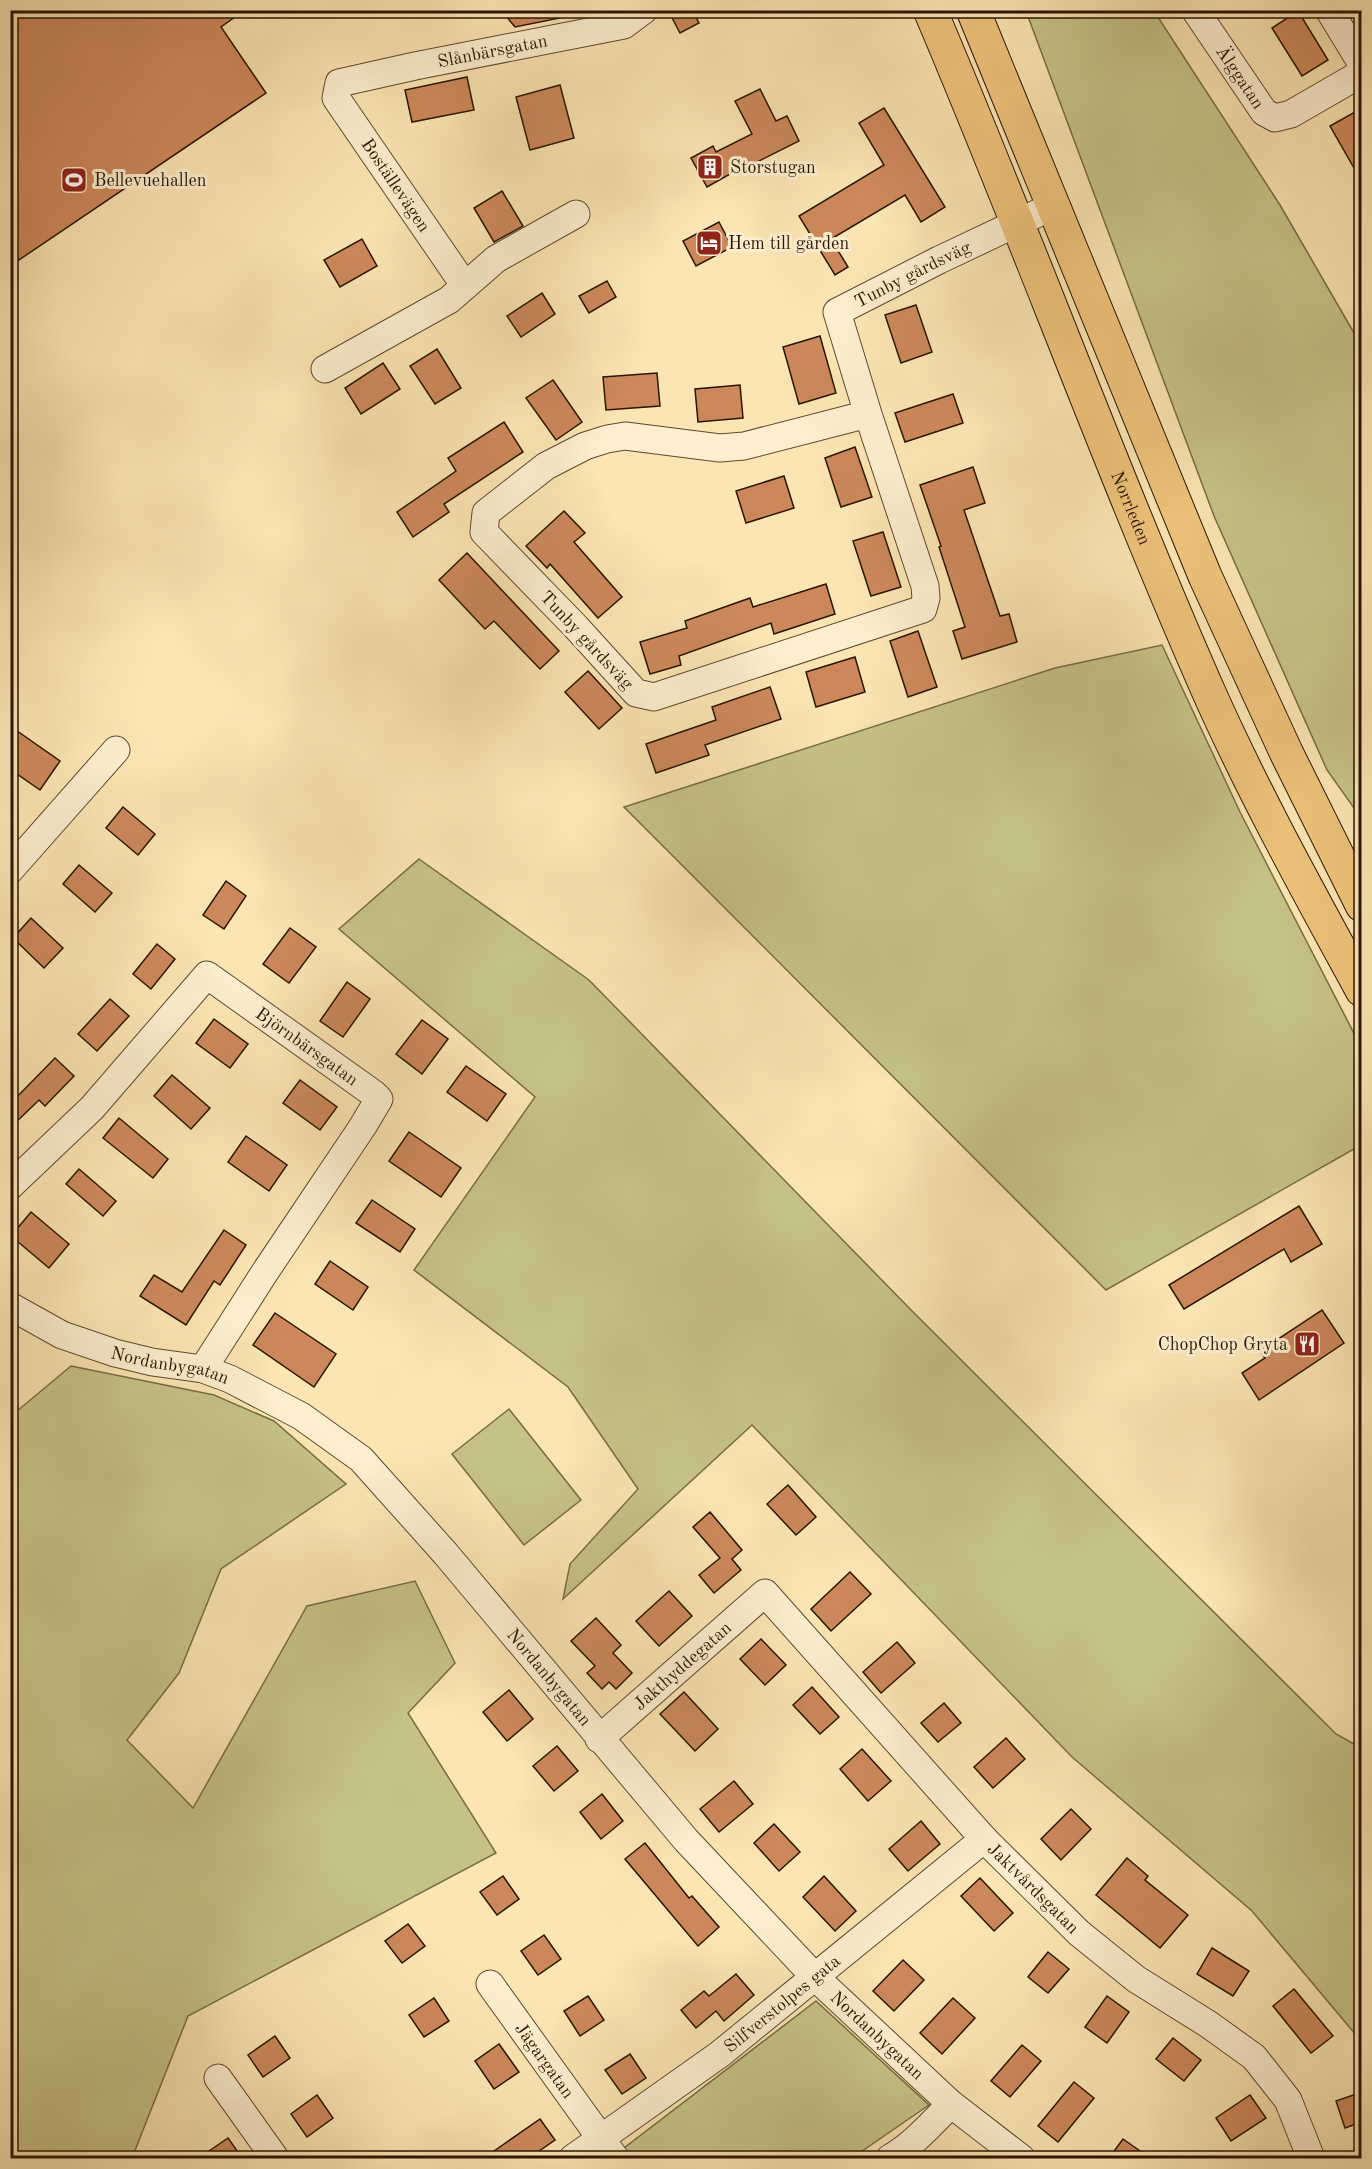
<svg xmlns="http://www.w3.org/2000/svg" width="1372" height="2169" font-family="'Old Standard TT',serif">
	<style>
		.green { fill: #c6c287; stroke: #786c44; stroke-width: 1.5 }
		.building { fill: #cc885b; stroke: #2a1501; stroke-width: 1.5 }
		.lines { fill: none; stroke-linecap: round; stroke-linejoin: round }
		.minor-casing { stroke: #5e492e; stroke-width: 29 }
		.major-casing { stroke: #2a1501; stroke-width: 35 }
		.minor { stroke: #fceece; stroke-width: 27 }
		.major { stroke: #edc27a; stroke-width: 33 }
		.labels { text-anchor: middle; stroke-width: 6; stroke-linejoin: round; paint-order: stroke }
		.street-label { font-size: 18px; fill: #2a1501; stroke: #fceece }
		.poi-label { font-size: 18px; fill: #2a1501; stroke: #fceece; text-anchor: start }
	</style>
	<rect width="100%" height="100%" fill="#fae5b3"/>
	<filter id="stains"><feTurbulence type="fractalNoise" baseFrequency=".00333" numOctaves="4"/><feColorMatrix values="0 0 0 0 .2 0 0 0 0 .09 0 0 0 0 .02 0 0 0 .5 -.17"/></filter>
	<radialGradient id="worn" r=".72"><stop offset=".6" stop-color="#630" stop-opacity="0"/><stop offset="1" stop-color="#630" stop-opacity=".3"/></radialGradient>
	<g class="green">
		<path d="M 1026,11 L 1154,11 L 1280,205 L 1361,345 L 1361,818 L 1327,770 L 1214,516 Z"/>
		<path d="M 1162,645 L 1240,812 L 1361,1047 L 1361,1145 L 1106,1290 L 624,807 L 1055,668 Z"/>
		<path d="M 419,859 L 589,980 L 913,1312 L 1336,1734 L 1361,1748 L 1361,2041 L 1252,1911 L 1072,1757 L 752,1425 L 563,1599 L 570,1564 L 638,1489 L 568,1387 L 414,1270 L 535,1097 L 339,929 Z"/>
		<path d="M 71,1366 L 214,1395 L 274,1421 L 346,1484 L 221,1569 L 179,1673 L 127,1740 L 193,1808 L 307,1606 L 415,1581 L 455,1663 L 408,1713 L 496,1853 L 188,2016 L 132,2158 L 11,2158 L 11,1416 Z"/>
		<path d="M 509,1409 L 581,1500 L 524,1545 L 452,1454 Z"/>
		<path d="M 816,2001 L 929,2105 L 852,2158 L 630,2158 L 624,2148 Z"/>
	</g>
	<g class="building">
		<path d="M 10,10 L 245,10 L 221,27 L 266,93 L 10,266 Z"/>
		<path d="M 501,10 L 559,10 L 560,18 L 515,27 Z"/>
		<path d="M 668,10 L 692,10 L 699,23 L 680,33 Z"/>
		<path d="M 1298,11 L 1328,60 L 1302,76 L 1272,28 Z"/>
		<path d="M 467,77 L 474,110 L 412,122 L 405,90 Z"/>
		<path d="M 560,85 L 574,138 L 530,150 L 516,97 Z"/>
		<path d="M 760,89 L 776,121 L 787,116 L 799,141 L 747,167 L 746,165 L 707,187 L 691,158 L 713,146 L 716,152 L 752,134 L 735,101 Z"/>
		<path d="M 884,108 L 945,207 L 921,222 L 905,195 L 831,239 L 848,267 L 835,275 L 799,216 L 884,165 L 859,123 Z"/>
		<path d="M 1362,108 L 1362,182 L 1330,126 Z"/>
		<path d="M 502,191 L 523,226 L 494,242 L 474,208 Z"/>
		<path d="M 719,222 L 732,247 L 696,266 L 683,241 Z"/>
		<path d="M 362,239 L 377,266 L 340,287 L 324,260 Z"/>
		<path d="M 607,281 L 616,297 L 589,313 L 579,296 Z"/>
		<path d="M 542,293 L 555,314 L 521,337 L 507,316 Z"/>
		<path d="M 916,305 L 932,352 L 901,363 L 885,315 Z"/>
		<path d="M 820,336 L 836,393 L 799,404 L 783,347 Z"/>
		<path d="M 437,349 L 461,388 L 435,404 L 410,366 Z"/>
		<path d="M 383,363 L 400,389 L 361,414 L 345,388 Z"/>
		<path d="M 657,373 L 660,406 L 606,410 L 603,377 Z"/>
		<path d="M 553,380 L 582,422 L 556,440 L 526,398 Z"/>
		<path d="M 740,385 L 743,418 L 698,422 L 695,389 Z"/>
		<path d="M 953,394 L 963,423 L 905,442 L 895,413 Z"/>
		<path d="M 504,422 L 523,452 L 444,504 L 449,512 L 413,537 L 397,512 L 456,471 L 448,458 Z"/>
		<path d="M 855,447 L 872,497 L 841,507 L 825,458 Z"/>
		<path d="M 973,467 L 985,503 L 964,510 L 1000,616 L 1009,614 L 1017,642 L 962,659 L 953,631 L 965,627 L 939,547 L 941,546 L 920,485 Z"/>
		<path d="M 784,476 L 794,508 L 746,523 L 736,491 Z"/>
		<path d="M 564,511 L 585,533 L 574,542 L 622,597 L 598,618 L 550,564 L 547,568 L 526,546 Z"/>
		<path d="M 883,532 L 901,587 L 871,596 L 853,541 Z"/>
		<path d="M 467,553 L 559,651 L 540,669 L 494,621 L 485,629 L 439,580 Z"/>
		<path d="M 826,584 L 835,614 L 774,634 L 771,623 L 679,656 L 681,665 L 650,674 L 640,642 L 687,628 L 685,621 L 750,598 L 753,607 Z"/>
		<path d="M 918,631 L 937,687 L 908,697 L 890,641 Z"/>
		<path d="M 855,657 L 865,692 L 816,707 L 806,672 Z"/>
		<path d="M 588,671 L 622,708 L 599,729 L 565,692 Z"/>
		<path d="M 770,687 L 781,719 L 705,745 L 709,755 L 656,773 L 646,744 L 716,720 L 712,707 Z"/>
		<path d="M 10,726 L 60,761 L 40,790 L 10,769 Z"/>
		<path d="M 123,807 L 155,834 L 138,855 L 106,828 Z"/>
		<path d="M 79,865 L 112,893 L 95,912 L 63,884 Z"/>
		<path d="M 226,881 L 246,896 L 224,929 L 203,915 Z"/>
		<path d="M 31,918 L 63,948 L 44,968 L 13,938 Z"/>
		<path d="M 290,928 L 316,947 L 289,983 L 263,964 Z"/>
		<path d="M 157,944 L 175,959 L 151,989 L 133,974 Z"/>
		<path d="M 347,982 L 370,999 L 343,1037 L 320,1021 Z"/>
		<path d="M 110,999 L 129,1016 L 97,1051 L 78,1034 Z"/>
		<path d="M 214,1019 L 248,1044 L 230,1068 L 196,1043 Z"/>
		<path d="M 422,1020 L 448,1039 L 422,1074 L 396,1054 Z"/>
		<path d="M 55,1058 L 74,1076 L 45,1106 L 39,1100 L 10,1128 L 10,1104 Z"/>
		<path d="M 466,1066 L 506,1094 L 487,1121 L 447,1092 Z"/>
		<path d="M 172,1075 L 210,1108 L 191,1129 L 154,1096 Z"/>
		<path d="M 300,1080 L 337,1107 L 320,1130 L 283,1103 Z"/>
		<path d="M 119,1118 L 168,1159 L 153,1178 L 103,1138 Z"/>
		<path d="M 409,1132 L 461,1168 L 441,1197 L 389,1161 Z"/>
		<path d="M 246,1136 L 287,1165 L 269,1191 L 228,1162 Z"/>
		<path d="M 79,1169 L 116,1201 L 103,1216 L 66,1184 Z"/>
		<path d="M 372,1200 L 415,1229 L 400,1252 L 356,1223 Z"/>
		<path d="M 1299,1206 L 1322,1244 L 1291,1262 L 1284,1249 L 1184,1309 L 1169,1285 Z"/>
		<path d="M 31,1212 L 69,1244 L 49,1268 L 11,1236 Z"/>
		<path d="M 224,1230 L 246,1245 L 220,1285 L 214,1281 L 186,1325 L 140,1296 L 154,1275 L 182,1292 Z"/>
		<path d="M 330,1261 L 368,1287 L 353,1310 L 315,1284 Z"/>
		<path d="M 1322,1310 L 1344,1343 L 1259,1400 L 1242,1373 L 1265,1358 L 1260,1351 Z"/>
		<path d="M 275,1313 L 336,1354 L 314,1387 L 253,1345 Z"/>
		<path d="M 788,1485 L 816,1517 L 796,1535 L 767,1504 Z"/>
		<path d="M 710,1512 L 742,1550 L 732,1559 L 741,1570 L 714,1593 L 699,1575 L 720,1558 L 693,1527 Z"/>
		<path d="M 850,1572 L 871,1594 L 831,1631 L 811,1609 Z"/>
		<path d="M 669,1591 L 692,1616 L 659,1646 L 636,1621 Z"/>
		<path d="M 596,1618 L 621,1645 L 613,1653 L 632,1673 L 616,1689 L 609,1682 L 602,1689 L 587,1673 L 595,1666 L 571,1641 Z"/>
		<path d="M 761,1639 L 786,1665 L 765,1685 L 740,1659 Z"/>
		<path d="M 897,1642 L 915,1663 L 881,1693 L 863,1672 Z"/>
		<path d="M 812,1687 L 839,1717 L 820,1734 L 793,1705 Z"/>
		<path d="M 509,1690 L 533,1719 L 507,1741 L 483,1712 Z"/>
		<path d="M 684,1692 L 718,1729 L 695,1751 L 660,1714 Z"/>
		<path d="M 944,1703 L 961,1723 L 938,1742 L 921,1723 Z"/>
		<path d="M 1006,1738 L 1025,1759 L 993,1788 L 974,1767 Z"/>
		<path d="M 557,1746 L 578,1771 L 554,1791 L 533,1766 Z"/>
		<path d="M 862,1749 L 891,1781 L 868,1801 L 840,1769 Z"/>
		<path d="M 734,1781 L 753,1804 L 719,1832 L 700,1809 Z"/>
		<path d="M 602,1794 L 623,1821 L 601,1839 L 580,1812 Z"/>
		<path d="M 1071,1809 L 1091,1829 L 1061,1860 L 1041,1839 Z"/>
		<path d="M 921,1821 L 940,1844 L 908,1871 L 889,1849 Z"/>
		<path d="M 774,1824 L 800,1852 L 779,1871 L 754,1843 Z"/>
		<path d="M 645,1843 L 689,1898 L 692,1896 L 719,1927 L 698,1946 L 625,1859 Z"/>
		<path d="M 1127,1858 L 1148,1876 L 1145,1880 L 1188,1915 L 1160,1948 L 1096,1895 Z"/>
		<path d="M 503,1876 L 519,1899 L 497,1915 L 480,1892 Z"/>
		<path d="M 824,1876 L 856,1911 L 835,1931 L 803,1897 Z"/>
		<path d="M 980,1878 L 1013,1913 L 994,1931 L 961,1896 Z"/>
		<path d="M 408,1924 L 425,1946 L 402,1963 L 385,1941 Z"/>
		<path d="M 544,1935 L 561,1959 L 538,1975 L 521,1951 Z"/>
		<path d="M 1212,1948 L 1249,1971 L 1233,1996 L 1197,1974 Z"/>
		<path d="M 1048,1952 L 1069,1969 L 1048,1993 L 1028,1977 Z"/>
		<path d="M 903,1960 L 924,1980 L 894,2011 L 873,1991 Z"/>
		<path d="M 736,1974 L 754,1995 L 724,2021 L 716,2011 L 696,2028 L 681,2010 L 704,1991 L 709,1996 Z"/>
		<path d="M 1294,1989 L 1333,2036 L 1311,2053 L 1273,2006 Z"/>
		<path d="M 588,1996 L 604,2020 L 580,2036 L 564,2011 Z"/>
		<path d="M 1107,1996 L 1129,2012 L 1107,2043 L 1085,2027 Z"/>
		<path d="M 434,1998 L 449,2021 L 424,2037 L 409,2015 Z"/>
		<path d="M 953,1998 L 975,2018 L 942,2054 L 920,2033 Z"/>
		<path d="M 275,2036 L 290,2058 L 263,2077 L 248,2055 Z"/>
		<path d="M 1173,2038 L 1201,2060 L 1184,2081 L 1156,2059 Z"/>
		<path d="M 499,2044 L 519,2072 L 494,2089 L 475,2061 Z"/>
		<path d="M 1022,2045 L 1041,2061 L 1010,2097 L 991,2081 Z"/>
		<path d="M 630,2054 L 646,2078 L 622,2094 L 605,2070 Z"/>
		<path d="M 1074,2082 L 1094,2098 L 1058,2142 L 1038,2126 Z"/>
		<path d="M 1362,2092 L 1362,2122 L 1345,2128 L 1336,2101 Z"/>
		<path d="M 317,2095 L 333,2118 L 307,2137 L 291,2114 Z"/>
		<path d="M 1250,2095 L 1266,2118 L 1231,2141 L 1216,2118 Z"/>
		<path d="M 540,2119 L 555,2140 L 529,2158 L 484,2158 Z"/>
		<path d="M 228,2138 L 242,2158 L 199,2158 Z"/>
		<path d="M 1123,2139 L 1150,2158 L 1109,2158 Z"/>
	</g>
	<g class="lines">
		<defs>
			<g id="minor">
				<path id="s1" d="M 1195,10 L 1264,112 L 1275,118 L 1291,114 L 1362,73"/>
				<path d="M 1329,10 L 1362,64"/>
				<path id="s2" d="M 465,286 L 336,98 L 339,83 L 415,66 L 624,25 L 644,10"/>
				<path d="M 325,369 L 449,300 L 496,259 L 576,214"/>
				<path id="s3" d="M 868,414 L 925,586 L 926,598 L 923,609 L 654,697 L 636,693 L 576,627 L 484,532 L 486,513 L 546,466 L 585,446 L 607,439 L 625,436 L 720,448 L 744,446 L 868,414 L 837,312 L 939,260 L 1053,206"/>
				<path d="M 10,870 L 116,750"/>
				<path id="s4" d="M 10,1186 L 92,1108 L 207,975 L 374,1094 L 379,1099 L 363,1126 L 265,1272 L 203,1369"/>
				<path id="s5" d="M 10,1306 L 62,1335 L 115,1353 L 152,1362 L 203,1369 L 230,1379 L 301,1416 L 361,1459 L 445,1553 L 686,1840 L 815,1977 L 951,2104 L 1021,2158"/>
				<path id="s6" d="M 599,1739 L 765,1593 L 984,1839 L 1079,1933 L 1136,1979 L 1208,2024 L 1254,2057 L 1288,2100 L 1311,2158"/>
				<path id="s7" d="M 490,1984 L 615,2158"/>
				<path d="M 218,2078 L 275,2158"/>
				<path id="s8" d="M 573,2158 L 720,2054 L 984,1839"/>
				<path d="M 890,2158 C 913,2145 932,2123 951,2104"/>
			</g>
			<g id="major">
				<path id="s9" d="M 930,10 C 1026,235 1109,465 1207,688 C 1253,792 1308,891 1362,990"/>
				<path d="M 973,10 L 1205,576 L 1286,752 L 1362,905"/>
			</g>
		</defs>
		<use href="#minor" class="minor-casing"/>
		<use href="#major" class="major-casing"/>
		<use href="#minor" class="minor"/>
		<use href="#major" class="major"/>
	</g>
	<defs>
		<symbol id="building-square" viewBox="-11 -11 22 22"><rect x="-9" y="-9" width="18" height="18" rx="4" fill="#8f2418" stroke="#fceece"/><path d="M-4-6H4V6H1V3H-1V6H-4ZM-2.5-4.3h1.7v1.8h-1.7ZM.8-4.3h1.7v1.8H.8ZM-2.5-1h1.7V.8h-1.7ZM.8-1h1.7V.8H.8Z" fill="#fff"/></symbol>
		<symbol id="stadium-square" viewBox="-11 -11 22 22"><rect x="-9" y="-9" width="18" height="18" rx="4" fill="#8f2418" stroke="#fceece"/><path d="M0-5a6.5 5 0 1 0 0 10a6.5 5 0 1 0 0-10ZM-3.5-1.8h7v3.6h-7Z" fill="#fff"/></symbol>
		<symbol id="hotel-square" viewBox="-11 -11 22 22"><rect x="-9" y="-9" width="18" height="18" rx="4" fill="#8f2418" stroke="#fceece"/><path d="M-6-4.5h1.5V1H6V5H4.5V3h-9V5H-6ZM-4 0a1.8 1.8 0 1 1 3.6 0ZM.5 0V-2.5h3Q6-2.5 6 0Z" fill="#fff"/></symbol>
		<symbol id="restaurant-square" viewBox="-11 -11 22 22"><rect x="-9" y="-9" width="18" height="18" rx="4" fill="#8f2418" stroke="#fceece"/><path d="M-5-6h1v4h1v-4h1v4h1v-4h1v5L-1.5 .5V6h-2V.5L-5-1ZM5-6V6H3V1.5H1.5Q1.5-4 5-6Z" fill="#fff"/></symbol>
	</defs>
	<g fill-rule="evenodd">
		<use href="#building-square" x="695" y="152" width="30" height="30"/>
		<use href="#stadium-square" x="59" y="165" width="30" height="30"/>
		<use href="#hotel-square" x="694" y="228" width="30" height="30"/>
		<use href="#restaurant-square" x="1292" y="1329" width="30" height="30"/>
	</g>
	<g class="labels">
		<g class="street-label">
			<text dy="6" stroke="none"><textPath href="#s2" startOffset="400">Slånbärsgatan</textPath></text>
			<text dy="6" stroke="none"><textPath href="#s1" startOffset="81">Älggatan</textPath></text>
			<text transform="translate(396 185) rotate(56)" y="6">Boställevägen</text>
			<text dy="6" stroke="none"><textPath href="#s3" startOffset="1347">Tunby gårdsväg</textPath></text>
			<text dy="6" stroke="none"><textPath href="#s9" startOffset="537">Norrleden</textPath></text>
			<text transform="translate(587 640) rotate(47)" y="6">Tunby gårdsväg</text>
			<text dy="6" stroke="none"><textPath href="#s4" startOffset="412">Björnbärsgatan</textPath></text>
			<text dy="6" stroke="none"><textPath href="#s5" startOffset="172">Nordanbygatan</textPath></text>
			<text dy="6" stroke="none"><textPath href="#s6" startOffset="111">Jakthyddegatan</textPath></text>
			<text dy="6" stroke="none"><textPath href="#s5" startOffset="676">Nordanbygatan</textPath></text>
			<text dy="6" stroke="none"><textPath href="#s6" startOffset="620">Jaktvårdsgatan</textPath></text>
			<text dy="6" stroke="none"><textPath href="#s8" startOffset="260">Silfverstolpes gata</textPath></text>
			<text dy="6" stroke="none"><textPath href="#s5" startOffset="1162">Nordanbygatan</textPath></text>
			<text dy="6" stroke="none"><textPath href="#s7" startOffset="94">Jägargatan</textPath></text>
		</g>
		<g class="poi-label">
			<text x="730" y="173">Storstugan</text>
			<text x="94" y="186">Bellevuehallen</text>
			<text x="728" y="249">Hem till gården</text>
			<text x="1288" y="1350" text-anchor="end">ChopChop Gryta</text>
		</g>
	</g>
	<rect width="1372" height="2169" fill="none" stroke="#fae5b3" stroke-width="36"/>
	<rect x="12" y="12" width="1348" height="2145" fill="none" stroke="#2a1501" stroke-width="3"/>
	<rect x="18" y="18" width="1336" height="2133" fill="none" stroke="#2a1501" stroke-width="1.5"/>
	<rect width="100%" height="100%" filter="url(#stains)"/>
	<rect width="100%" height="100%" fill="url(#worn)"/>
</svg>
